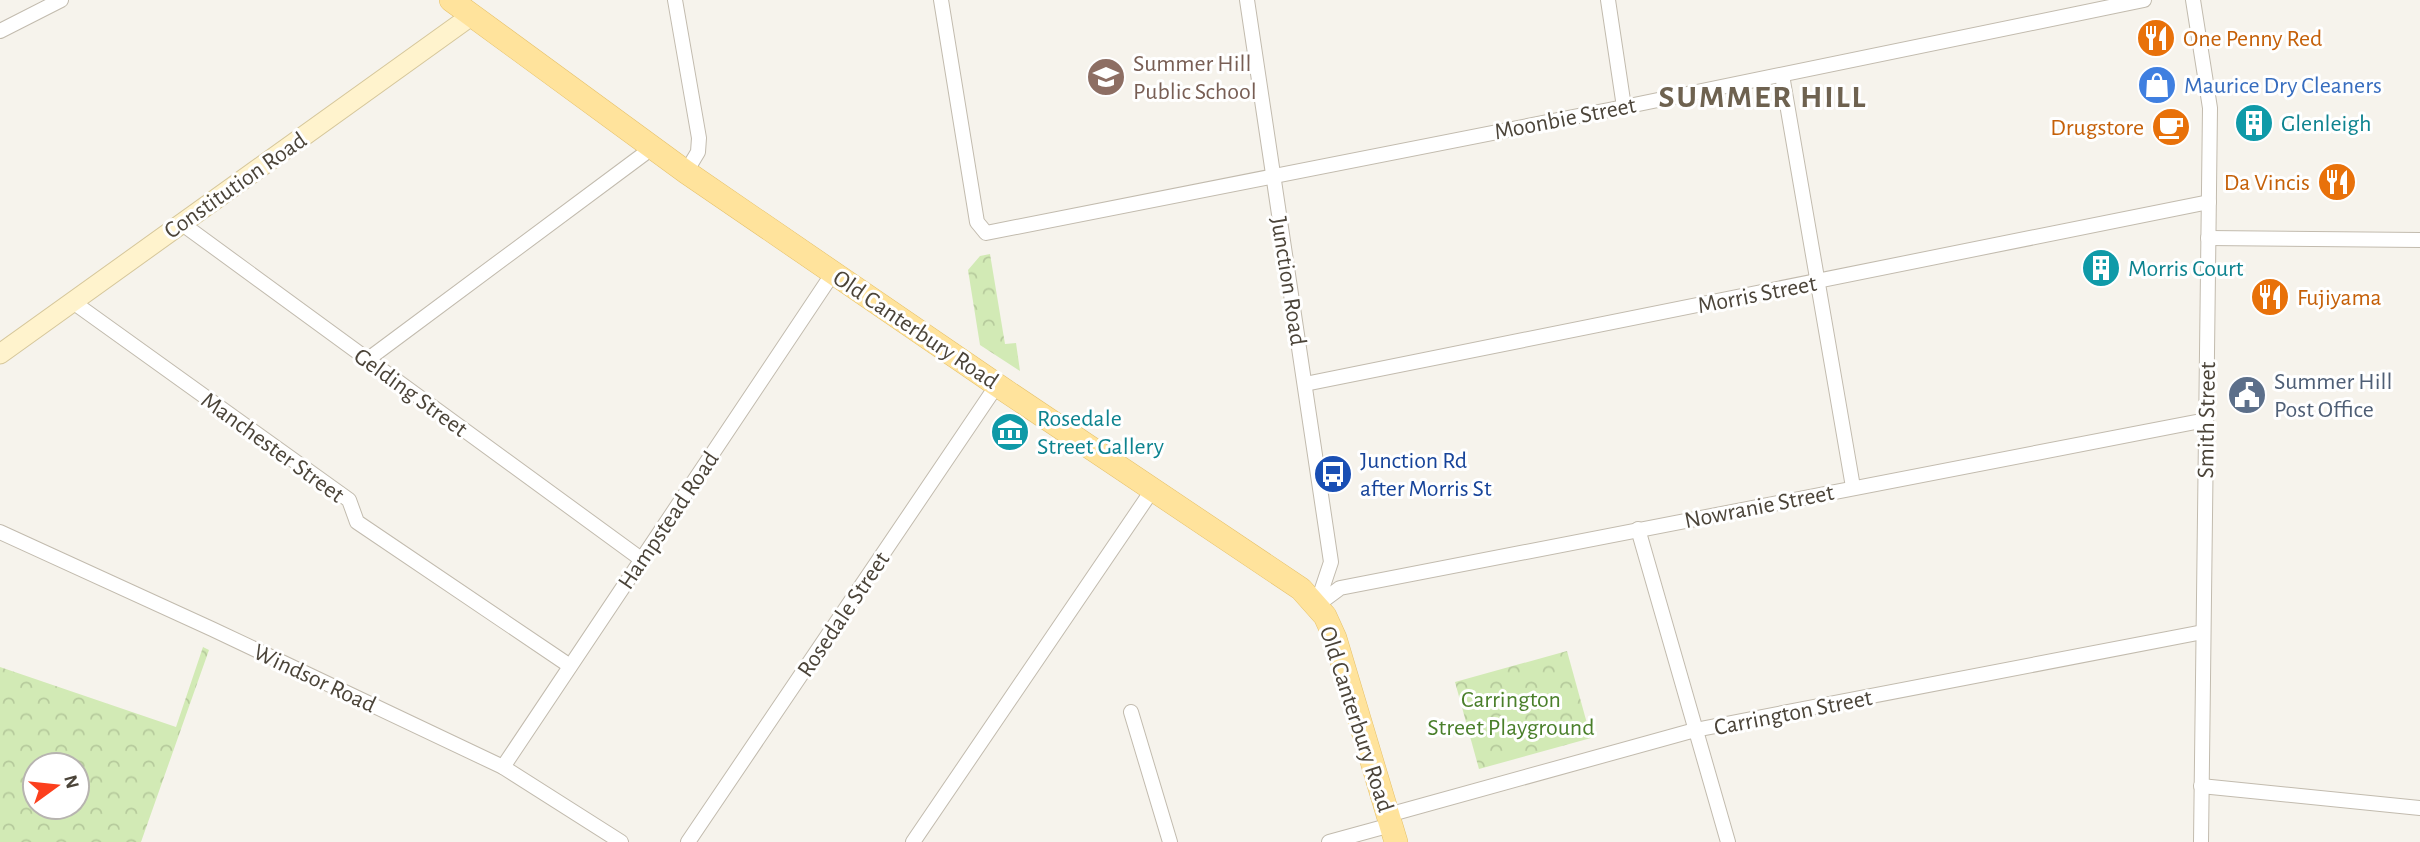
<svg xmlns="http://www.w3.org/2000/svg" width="2420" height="842" font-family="'Alegreya Sans',sans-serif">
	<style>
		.park { fill: url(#park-crowns); fill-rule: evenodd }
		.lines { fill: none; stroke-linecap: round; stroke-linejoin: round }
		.street-casing { stroke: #c2bbae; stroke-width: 16 }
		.secondary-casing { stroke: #d6c79b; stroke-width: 21 }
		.primary-casing { stroke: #e6c16a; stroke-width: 24 }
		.street { stroke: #fff; stroke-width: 14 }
		.secondary { stroke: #fff3cd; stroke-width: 19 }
		.primary { stroke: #ffe39c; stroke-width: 23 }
		.labels { text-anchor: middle; stroke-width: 6; stroke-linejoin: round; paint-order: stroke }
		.food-label { font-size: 24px; fill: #c56008; stroke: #fff; text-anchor: start }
		.education-label { font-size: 24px; fill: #785e54; stroke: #fff; text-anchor: start }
		.shop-label { font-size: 24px; fill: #366cbe; stroke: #fff; text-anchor: start }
		.street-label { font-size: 24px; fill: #4b4439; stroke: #fff }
		.culture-label { font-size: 24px; fill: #0d838f; stroke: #fff; text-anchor: start }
		.service-label { font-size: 24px; fill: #4e5e75; stroke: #fff; text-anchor: start }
		.transit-label { font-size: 24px; fill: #164399; stroke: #fff; text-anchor: start }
		.park-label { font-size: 24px; fill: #4a7f2a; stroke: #fff }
		.district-label { font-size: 32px; font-weight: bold; letter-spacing: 2px; fill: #6e6250; stroke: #fff }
	</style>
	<defs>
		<pattern id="park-crowns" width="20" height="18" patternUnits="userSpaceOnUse" patternTransform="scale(1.75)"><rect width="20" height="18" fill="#d2eab5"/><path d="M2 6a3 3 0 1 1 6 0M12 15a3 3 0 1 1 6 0" fill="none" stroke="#b6ca9c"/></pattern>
	</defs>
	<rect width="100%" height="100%" fill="#f6f3ec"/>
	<g class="park">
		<path d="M 990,254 L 1005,344 L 1016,343 L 1020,371 L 980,345 L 968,270 L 980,256 Z"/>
		<path d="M 203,647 L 209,650 L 141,842 L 0,842 L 0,667 L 176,727 ZM 35,765 L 77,765 L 77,807 L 35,807 Z"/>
		<path d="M 1567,651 L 1591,738 L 1479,769 L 1455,682 Z"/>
	</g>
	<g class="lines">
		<defs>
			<g id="street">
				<path d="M 675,0 L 699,138 L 698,152 L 686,172"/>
				<path d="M 941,0 L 977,222 L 986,233 L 1624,107 L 2144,0"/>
				<path d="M 1247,0 L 1331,562 L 1317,604"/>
				<path d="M 1608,0 L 1624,107"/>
				<path d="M 2193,0 L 2210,108 L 2201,842"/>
				<path d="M 0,31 L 61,0"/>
				<path d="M 1782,75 L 1853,487"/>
				<path d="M 181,223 L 641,559"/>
				<path d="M 2208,238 L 2420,240"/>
				<path d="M 73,302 L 349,500 L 357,522 L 570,666"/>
				<path d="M 367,360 L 652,148"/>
				<path d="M 1305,384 L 2209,202"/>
				<path d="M 1638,529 L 1728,842"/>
				<path d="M 0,532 L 212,629 L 503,767 L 621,842"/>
				<path d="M 1317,605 L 1340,588 L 2206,420"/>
				<path d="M 1131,712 L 1170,842"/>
				<path d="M 503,767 L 833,273"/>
				<path d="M 2201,786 L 2420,808"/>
				<path d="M 1388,815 L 1695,730 L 2203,632"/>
				<path d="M 688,842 L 997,385"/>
				<path d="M 913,842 L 1153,489"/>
				<path d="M 1329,842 L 1391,825"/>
			</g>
			<path id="secondary" d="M 0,354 L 471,16"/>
			<path id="primary" d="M 451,0 L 686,172 L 997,385 L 1301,589 L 1325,616 L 1335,638 L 1396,842"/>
		</defs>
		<use href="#street" class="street-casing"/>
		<use href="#secondary" class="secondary-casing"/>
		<use href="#primary" class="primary-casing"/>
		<use href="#street" class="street"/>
		<use href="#secondary" class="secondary"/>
		<use href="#primary" class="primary"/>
	</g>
	<defs>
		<symbol id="restaurant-disc" viewBox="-11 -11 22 22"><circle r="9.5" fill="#e8710a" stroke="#fff"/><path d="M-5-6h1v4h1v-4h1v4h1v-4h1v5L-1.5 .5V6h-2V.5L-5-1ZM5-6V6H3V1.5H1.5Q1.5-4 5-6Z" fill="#fff"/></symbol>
		<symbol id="school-disc" viewBox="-11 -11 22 22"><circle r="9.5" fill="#8d6e63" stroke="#fff"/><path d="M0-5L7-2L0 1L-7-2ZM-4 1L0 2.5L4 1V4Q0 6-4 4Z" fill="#fff"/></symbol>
		<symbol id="shop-disc" viewBox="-11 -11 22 22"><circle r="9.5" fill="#3f7fe0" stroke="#fff"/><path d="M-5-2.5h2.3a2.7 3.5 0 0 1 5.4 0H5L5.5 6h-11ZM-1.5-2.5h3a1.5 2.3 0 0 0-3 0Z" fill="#fff"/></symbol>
		<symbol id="building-disc" viewBox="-11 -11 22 22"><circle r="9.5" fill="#0f9aa8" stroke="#fff"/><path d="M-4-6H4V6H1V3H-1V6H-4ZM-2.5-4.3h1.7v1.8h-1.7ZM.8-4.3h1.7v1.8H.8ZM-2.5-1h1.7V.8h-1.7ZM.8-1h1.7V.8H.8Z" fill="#fff"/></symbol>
		<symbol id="cafe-disc" viewBox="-11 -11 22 22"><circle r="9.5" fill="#e8710a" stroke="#fff"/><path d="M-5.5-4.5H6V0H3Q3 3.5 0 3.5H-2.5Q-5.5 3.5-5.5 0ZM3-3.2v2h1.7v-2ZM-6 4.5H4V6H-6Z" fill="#fff"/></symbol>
		<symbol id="civic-disc" viewBox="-11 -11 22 22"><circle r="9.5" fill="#5c6f8a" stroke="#fff"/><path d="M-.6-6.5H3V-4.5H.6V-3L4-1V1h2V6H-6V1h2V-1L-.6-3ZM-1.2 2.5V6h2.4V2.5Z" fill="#fff"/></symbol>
		<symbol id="museum-disc" viewBox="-11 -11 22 22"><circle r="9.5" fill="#0f9aa8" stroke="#fff"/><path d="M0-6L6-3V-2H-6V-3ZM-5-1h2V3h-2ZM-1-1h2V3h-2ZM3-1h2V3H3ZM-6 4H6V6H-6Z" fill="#fff"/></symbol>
		<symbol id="bus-disc" viewBox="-11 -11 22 22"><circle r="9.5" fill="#1a4fb4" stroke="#fff"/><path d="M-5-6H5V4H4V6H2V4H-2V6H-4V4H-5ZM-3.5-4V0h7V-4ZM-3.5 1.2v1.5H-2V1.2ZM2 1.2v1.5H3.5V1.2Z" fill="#fff"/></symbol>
	</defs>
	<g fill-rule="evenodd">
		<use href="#restaurant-disc" x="2134" y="16" width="44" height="44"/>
		<use href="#school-disc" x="1084" y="55" width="44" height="44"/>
		<use href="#shop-disc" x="2135" y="63" width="44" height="44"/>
		<use href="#building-disc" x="2232" y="101" width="44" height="44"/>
		<use href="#cafe-disc" x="2149" y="105" width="44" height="44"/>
		<use href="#restaurant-disc" x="2315" y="160" width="44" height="44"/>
		<use href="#building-disc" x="2079" y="246" width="44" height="44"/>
		<use href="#restaurant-disc" x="2248" y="275" width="44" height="44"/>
		<use href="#civic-disc" x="2225" y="373" width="44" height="44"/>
		<use href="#museum-disc" x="988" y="410" width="44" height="44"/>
		<use href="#bus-disc" x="1311" y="452" width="44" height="44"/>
	</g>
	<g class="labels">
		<g class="food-label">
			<text x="2183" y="46">One Penny Red</text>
			<text x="2144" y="135" text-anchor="end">Drugstore</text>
			<text x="2310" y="190" text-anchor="end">Da Vincis</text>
			<text x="2297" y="305">Fujiyama</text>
		</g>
		<g class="education-label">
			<text x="1133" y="71">Summer Hill<tspan x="1133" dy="28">Public School</tspan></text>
		</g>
		<g class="shop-label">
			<text x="2184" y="93">Maurice Dry Cleaners</text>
		</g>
		<g class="street-label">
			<text transform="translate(1565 118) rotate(-11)" y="8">Moonbie Street</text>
			<text transform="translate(235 185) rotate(-35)" y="8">Constitution Road</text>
			<text transform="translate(1289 281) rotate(81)" y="8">Junction Road</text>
			<text transform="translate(1757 294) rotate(-11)" y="8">Morris Street</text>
			<text transform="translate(916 329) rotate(34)" y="8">Old Canterbury Road</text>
			<text transform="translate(411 392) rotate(36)" y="8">Gelding Street</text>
			<text transform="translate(2206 420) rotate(-89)" y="8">Smith Street</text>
			<text transform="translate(273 447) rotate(36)" y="8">Manchester Street</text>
			<text transform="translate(1759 506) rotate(-11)" y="8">Nowranie Street</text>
			<text transform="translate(668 520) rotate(-56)" y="8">Hampstead Road</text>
			<text transform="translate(843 614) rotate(-56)" y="8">Rosedale Street</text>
			<text transform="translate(315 678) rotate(25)" y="8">Windsor Road</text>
			<text transform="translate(1793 712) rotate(-11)" y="8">Carrington Street</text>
			<text transform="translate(1357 719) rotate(72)" y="8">Old Canterbury Road</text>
		</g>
		<g class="culture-label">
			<text x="2281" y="131">Glenleigh</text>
			<text x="2128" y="276">Morris Court</text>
			<text x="1037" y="426">Rosedale<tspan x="1037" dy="28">Street Gallery</tspan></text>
		</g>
		<g class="service-label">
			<text x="2274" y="389">Summer Hill<tspan x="2274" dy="28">Post Office</tspan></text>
		</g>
		<g class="transit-label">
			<text x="1360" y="468">Junction Rd<tspan x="1360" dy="28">after Morris St</tspan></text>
		</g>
		<g class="park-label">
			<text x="1511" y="707">Carrington<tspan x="1511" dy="28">Street Playground</tspan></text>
		</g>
		<g class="district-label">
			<text x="1763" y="107">SUMMER HILL</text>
		</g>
	</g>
	<g transform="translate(56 786) rotate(75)"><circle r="33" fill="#ffffff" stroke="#b7b4b0" stroke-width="2"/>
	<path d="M0-5L12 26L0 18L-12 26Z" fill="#fc3f1d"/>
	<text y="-10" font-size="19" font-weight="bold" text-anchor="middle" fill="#4b4439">N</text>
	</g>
</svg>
